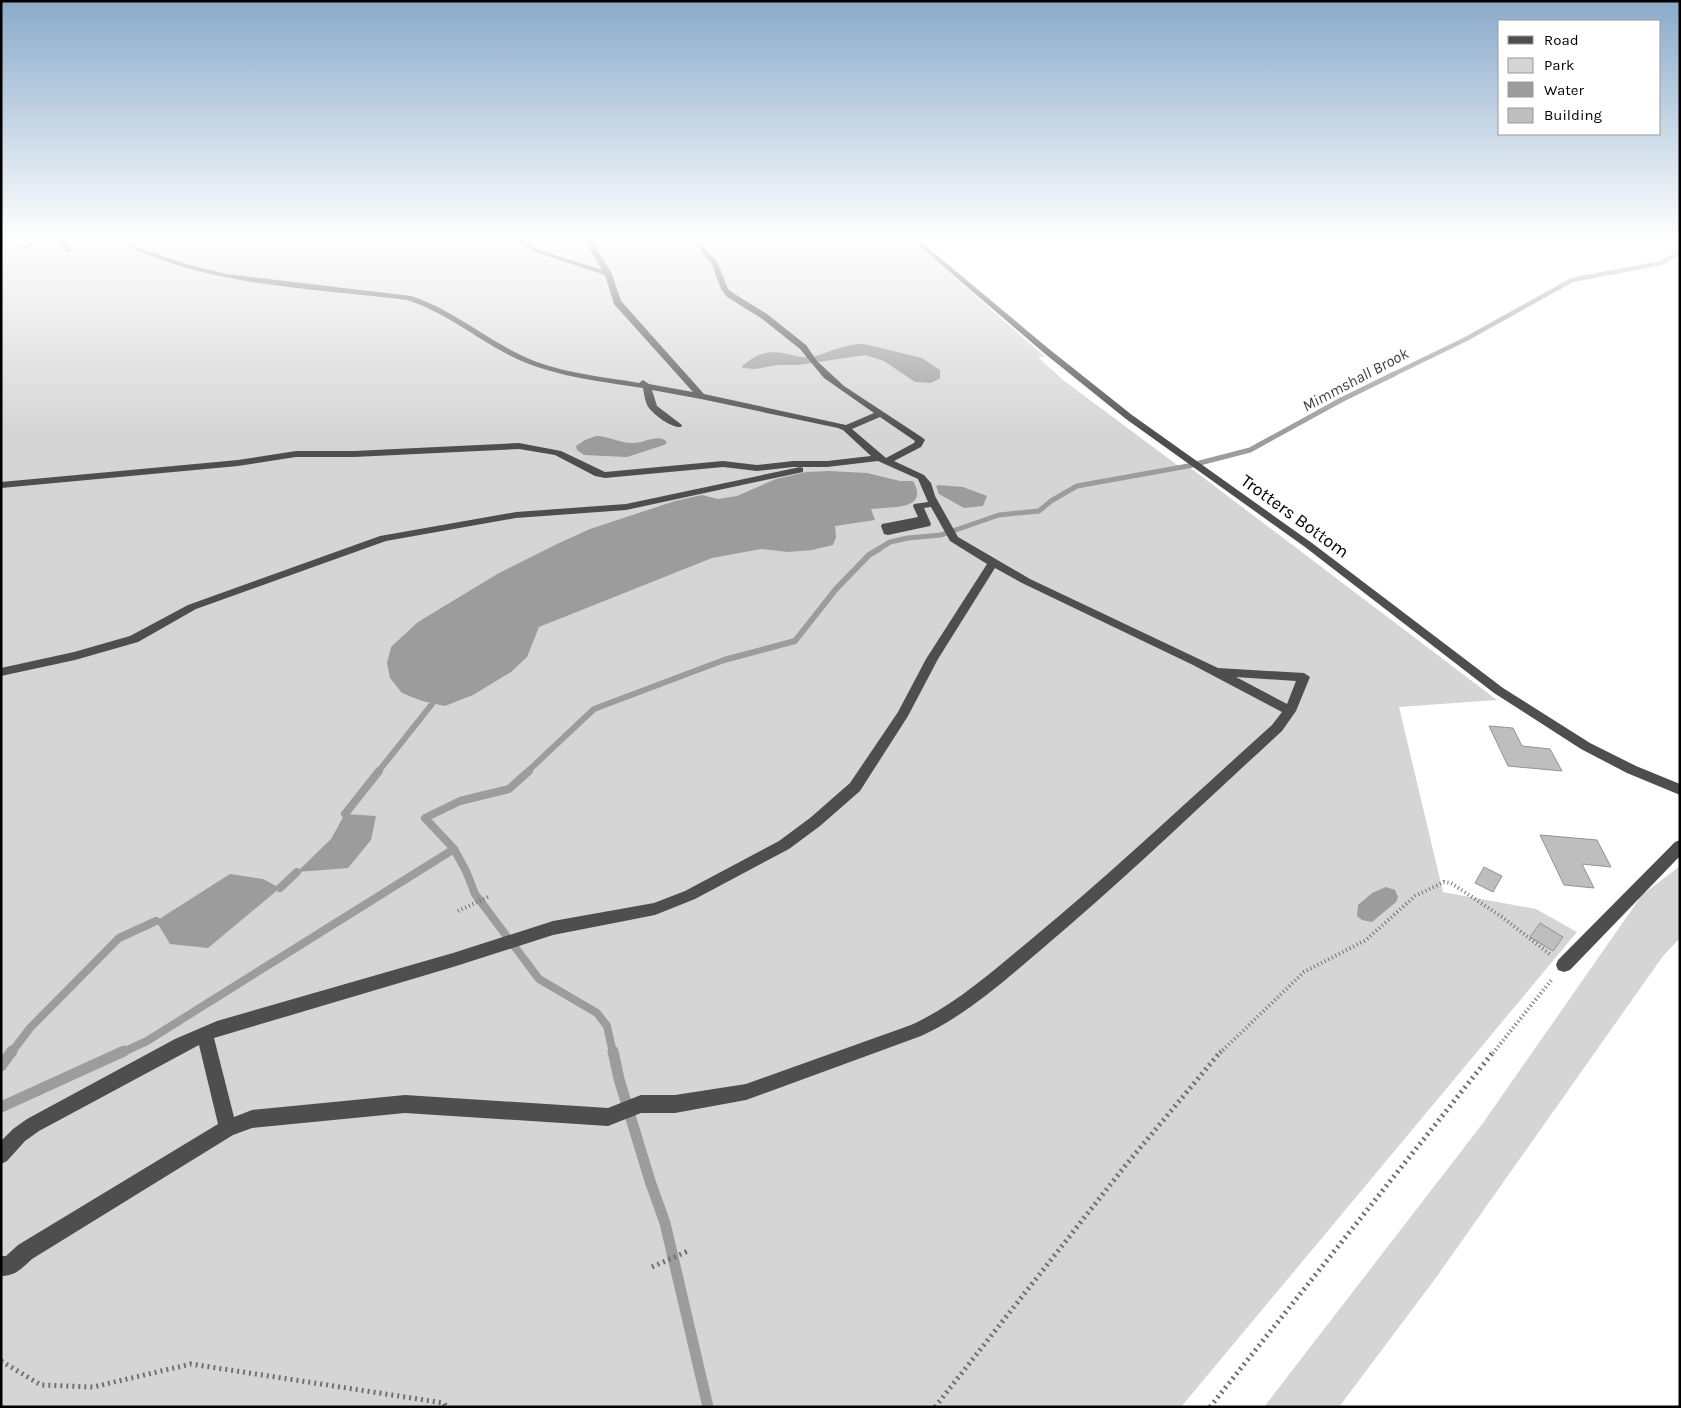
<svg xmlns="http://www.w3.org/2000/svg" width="1681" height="1408" font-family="Karla,sans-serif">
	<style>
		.green { fill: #d5d5d5 }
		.water { fill: #9c9c9c }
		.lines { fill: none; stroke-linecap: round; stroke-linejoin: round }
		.stream-far4 { stroke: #9c9c9c; stroke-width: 4.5 }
		.stream-far3 { stroke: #9c9c9c; stroke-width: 5 }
		.stream-far2 { stroke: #9c9c9c; stroke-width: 6 }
		.stream-far1 { stroke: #9c9c9c; stroke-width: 8 }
		.stream { stroke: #9c9c9c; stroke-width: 11 }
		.building { fill: #bebebe; stroke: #929292 }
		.path-far1 { stroke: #707070; stroke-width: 4; stroke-dasharray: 1 3; stroke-linecap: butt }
		.path { stroke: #707070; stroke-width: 5; stroke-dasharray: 2 4; stroke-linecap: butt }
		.minor { fill: #4e4e4e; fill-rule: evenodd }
		.labels { text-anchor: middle; stroke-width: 4; stroke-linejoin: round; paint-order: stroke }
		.far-water-label { font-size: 16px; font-style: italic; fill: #3d3d3d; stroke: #fff }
		.street-label { font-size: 18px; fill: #000; stroke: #fff }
	</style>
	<rect width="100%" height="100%" fill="#fff"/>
	<g class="green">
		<path d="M 1,237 L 909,237 L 1045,357 L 1038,357 L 1063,380 L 1180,467 L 1188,466 L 1497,700 L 1399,707 L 1443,892 L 1536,909 L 1577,932 L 1181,1407 L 1,1407 Z"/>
		<path d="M 1680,866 L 1680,938 L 1663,956 L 1435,1279 L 1339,1407 L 1264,1407 L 1483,1123 L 1642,895 Z"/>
	</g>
	<g class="water">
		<path d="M 864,344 L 922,358 L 940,370 L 940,378 L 931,383 L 915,382 L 884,361 L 865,355 L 799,365 L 778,365 L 755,369 L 743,368 L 742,366 C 758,353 767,350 788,354 C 796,356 803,358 811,357 C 829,353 845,343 864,344 Z"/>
		<path d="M 596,436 C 609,436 621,444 635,443 C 646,442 655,435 665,440 L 667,443 L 664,445 L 627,457 L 584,455 L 577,450 L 576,446 L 585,440 Z"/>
		<path d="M 829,471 L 867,473 L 900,481 L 913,481 C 930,511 890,506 871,509 L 875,520 L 835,526 L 836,537 L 833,545 L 812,550 L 788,552 L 761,549 L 712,558 L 539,627 L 527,657 L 511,672 L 473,695 L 445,706 L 422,701 L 402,693 L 390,678 L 387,663 L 391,647 L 418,622 L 499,573 L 557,544 L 590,529 L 675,501 L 702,495 L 718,499 L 737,496 L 776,479 L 806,472 Z"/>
		<path d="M 938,485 L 963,487 L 987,496 L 983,506 L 964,508 L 939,494 L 936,486 Z"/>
		<path d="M 345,814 L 376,816 L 371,840 L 348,868 L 297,872 L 331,839 Z"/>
		<path d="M 230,874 L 263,879 L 280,888 L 208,948 L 170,944 L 156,921 Z"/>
		<path d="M 1386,887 L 1395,890 L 1398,897 L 1396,902 L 1372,922 L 1362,920 L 1357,916 L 1358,905 L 1372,893 Z"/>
	</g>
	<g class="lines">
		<path class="stream-far4" d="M 1392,375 L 1466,339 L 1572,280 L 1661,263 L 1680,252"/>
		<path class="stream-far3" d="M 877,550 L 890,542 L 908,538 L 941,535 L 999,515 L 1039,511 L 1051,501 L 1077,486 L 1188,466 L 1250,450 L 1341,400 L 1394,374"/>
		<g class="stream-far2">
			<path d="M 378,772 L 432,704"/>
			<path d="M 527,772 L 594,709 L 724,660 L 795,641 L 836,589 L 869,555 L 879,549"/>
		</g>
		<g class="stream-far1">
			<path d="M 529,771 L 509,789 L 460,801 L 425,818 L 454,849 L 466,871 L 475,894 L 539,979 L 597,1013 L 607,1026 L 613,1053"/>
			<path d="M 345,814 L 379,771"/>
			<path d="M 280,888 L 297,872"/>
			<path d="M 11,1053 L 30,1028 L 119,938 L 156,921"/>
			<path d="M 121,1053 L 147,1041 L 454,849"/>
		</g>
		<g class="stream">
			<path d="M 613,1051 L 619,1079 L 650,1181 L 665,1223 L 708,1407"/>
			<path d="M 1,1066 L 12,1051"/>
			<path d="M 1,1107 L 124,1051"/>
		</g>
	</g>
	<g class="building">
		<path d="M 1489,726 L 1513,728 L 1522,746 L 1550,749 L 1562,771 L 1508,766 Z"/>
		<path d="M 1540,835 L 1597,840 L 1611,867 L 1582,864 L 1594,888 L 1564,885 Z"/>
		<path d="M 1484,867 L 1502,876 L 1493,892 L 1475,883 Z"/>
		<path d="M 1540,923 L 1563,937 L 1553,951 L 1530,937 Z"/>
	</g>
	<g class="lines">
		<g class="path-far1">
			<path d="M 458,911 L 488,897"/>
			<path d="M 1220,1053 L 1304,972 L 1366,940 L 1415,896 L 1444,882 L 1451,883 L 1502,917 L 1551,955"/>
			<path d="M 1493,1053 L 1553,978"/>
		</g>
		<g class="path">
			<path d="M 652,1267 L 688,1251"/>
			<path d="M 1,1361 L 41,1385 L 93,1387 L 191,1364 L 444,1403 L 446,1407"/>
			<path d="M 935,1407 L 1125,1166 L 1221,1051"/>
			<path d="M 1210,1407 L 1494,1051"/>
		</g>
		<g class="minor">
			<path d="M 41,237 L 48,237 L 22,250 L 17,249 Z"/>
			<path d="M 58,237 L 65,237 L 68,239 L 67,243 L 72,251 L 71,252 L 67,252 L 60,243 L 62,240 Z"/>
			<path d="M 105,237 L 133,237 L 129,241 L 136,247 L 189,265 L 226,274 L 411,296 C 457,311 492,345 537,362 C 569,374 606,377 639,383 L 643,380 L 649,384 L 693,392 L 614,304 L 605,275 L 535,252 L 508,237 L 515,237 L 539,250 L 602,270 L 583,237 L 589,237 L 612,274 L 621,301 L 704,394 L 846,425 L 874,413 L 824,378 L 800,349 L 761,318 L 727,297 L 721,289 L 711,262 L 704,255 L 691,237 L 697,237 L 708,253 L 717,261 L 728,289 L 733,293 L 767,314 L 806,345 L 817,361 L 844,386 L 923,438 L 925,440 L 921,447 L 894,461 L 924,475 L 931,483 L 935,496 L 958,537 L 1030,579 L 1218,668 L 1304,673 L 1310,677 L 1296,711 L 1282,731 C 1202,804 1125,879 1043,948 C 1005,980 967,1015 921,1036 L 746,1100 L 675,1113 L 641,1113 L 608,1126 L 405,1113 L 252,1128 L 233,1135 L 32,1259 C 22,1268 16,1276 1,1276 L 1,1256 L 6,1256 L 18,1245 L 218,1124 L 199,1045 L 39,1131 L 25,1141 L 7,1161 L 1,1164 L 1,1141 L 13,1129 L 27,1119 L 175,1039 L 217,1021 L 453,953 L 553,921 L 654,903 L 685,891 L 779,841 L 810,818 L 850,783 L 898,712 L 926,659 L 987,564 L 950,541 L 931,507 L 924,508 L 931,524 L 930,526 L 888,535 L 884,534 L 881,526 L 882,524 L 918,517 L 913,506 L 914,504 L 928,502 L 918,479 L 878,461 L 827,467 L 793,467 L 757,471 L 723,467 L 605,478 L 595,476 L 555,455 L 519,449 L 354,457 L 296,457 L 238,466 L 1,488 L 1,482 L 238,460 L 296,451 L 354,451 L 519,443 L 561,451 L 605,472 L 723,461 L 757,465 L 793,461 L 827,461 L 871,456 L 843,430 L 838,428 L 701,399 L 652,390 L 657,406 L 682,425 L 681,427 C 671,428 652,414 647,405 C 645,400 644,394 643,388 C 598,381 549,376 509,355 C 474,337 445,312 407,300 C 326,290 235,287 159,259 C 146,254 132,251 122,241 L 115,241 ZM 880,417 L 915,441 L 914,443 L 886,458 L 852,429 ZM 995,568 L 1022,583 L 1193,665 L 1282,712 L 1272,725 C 1193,796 1116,869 1034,937 C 995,969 957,1004 911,1025 L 746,1084 L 675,1095 L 641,1095 L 608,1108 L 405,1095 L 252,1110 L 234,1117 L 214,1038 L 453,967 L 553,935 L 655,915 L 695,899 L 789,849 L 820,826 L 860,791 L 908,716 L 938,659 ZM 1236,677 L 1296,681 L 1287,704 Z"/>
			<path d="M 909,237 L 915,237 L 1049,349 L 1132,415 L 1312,543 L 1503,688 L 1590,743 L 1636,766 L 1680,784 L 1680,795 L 1627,773 L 1581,749 L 1494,693 L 1305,547 L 1126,419 L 1044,353 Z"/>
			<path d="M 800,467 L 803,468 L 803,472 L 626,510 L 516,518 L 386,541 L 196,609 L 138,642 L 75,660 L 1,676 L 1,668 L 74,652 L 130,636 L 188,605 L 380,536 L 516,512 L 626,504 Z"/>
			<path d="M 1680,840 L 1680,856 L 1570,970 L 1564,972 L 1558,970 L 1556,965 L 1558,960 L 1675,842 Z"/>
		</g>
	</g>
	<linearGradient id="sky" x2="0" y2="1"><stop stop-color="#89aaca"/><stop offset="0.55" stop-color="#fff"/><stop offset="1" stop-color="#fff" stop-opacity="0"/></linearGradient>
	<rect width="1681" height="434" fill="url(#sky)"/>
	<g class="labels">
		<g class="far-water-label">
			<text transform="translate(1355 379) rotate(-28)" y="6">Mimmshall Brook</text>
		</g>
		<g class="street-label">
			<text transform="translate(1295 516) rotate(36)" y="6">Trotters Bottom</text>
		</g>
	</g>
	<rect width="1681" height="1408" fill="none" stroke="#000000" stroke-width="5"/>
	<rect x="1498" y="20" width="162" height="115" fill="#ffffff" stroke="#999999"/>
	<rect x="1508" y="36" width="25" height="8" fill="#4e4e4e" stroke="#999999"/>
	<text x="1544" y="45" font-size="15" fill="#000000">Road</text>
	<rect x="1508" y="58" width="25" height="15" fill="#d5d5d5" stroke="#999999"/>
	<text x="1544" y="70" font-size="15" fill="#000000">Park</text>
	<rect x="1508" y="82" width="25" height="15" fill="#9c9c9c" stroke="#999999"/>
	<text x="1544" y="95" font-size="15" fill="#000000">Water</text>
	<rect x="1508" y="108" width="25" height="15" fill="#bebebe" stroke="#999999"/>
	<text x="1544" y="120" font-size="15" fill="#000000">Building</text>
</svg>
